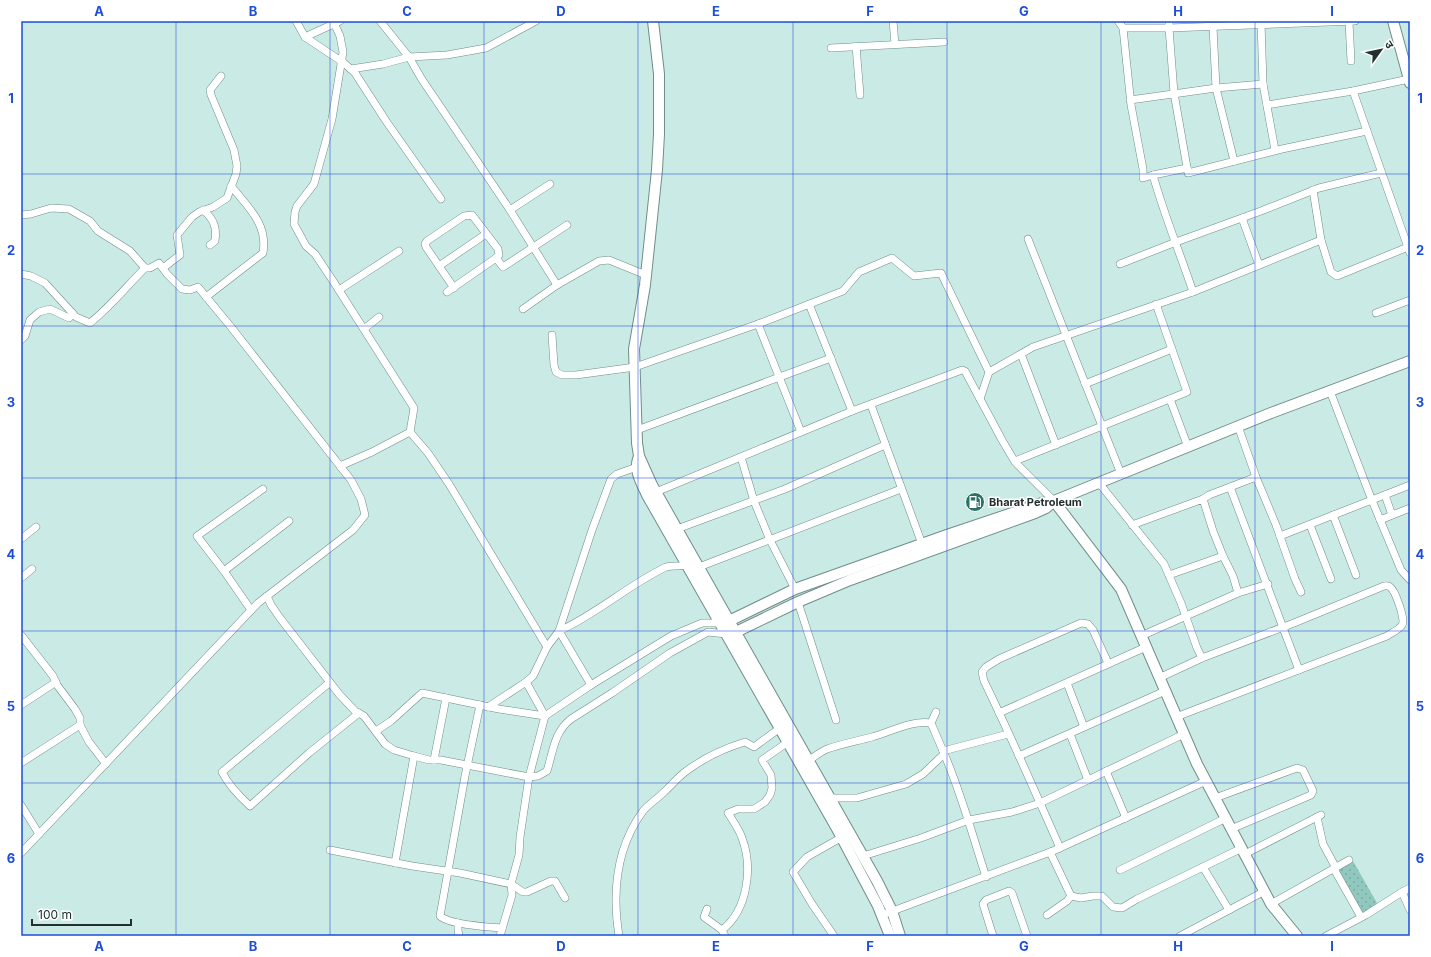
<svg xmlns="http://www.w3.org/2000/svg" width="1431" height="957" font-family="Inter,'Noto Sans Devanagari',sans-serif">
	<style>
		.green { fill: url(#green-dots) }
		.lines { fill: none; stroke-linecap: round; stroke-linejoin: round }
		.street-casing { stroke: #708e89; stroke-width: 8 }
		.secondary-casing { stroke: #708e89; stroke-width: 12 }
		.street { stroke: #fff; stroke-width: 7 }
		.secondary { stroke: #fff; stroke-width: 10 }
		.grid { fill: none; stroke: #1d4ed8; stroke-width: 1; stroke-opacity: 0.55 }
		.labels { text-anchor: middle; stroke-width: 3; stroke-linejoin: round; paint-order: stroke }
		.poi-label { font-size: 11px; font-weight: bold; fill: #222f2d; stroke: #fff; text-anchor: start }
		.neatline { fill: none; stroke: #1d4ed8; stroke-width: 1.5 }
		.grid-label { font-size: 13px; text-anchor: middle; font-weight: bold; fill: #1d4ed8 }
	</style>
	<defs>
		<pattern id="green-dots" width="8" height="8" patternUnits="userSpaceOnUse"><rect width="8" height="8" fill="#90c8bf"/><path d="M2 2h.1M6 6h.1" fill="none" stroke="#7caca4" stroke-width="1.8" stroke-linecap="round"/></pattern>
	</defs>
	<rect width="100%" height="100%" fill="#caeae5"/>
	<path class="green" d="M 1353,861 L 1377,903 L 1363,916 L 1337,870 Z"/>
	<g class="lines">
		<defs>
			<g id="street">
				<path d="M 296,21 L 305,37 L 344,63 L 355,73 L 386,121 L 441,199"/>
				<path d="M 380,21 L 409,57 L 421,78 L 510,210 L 557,285"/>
				<path d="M 893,21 L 895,44"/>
				<path d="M 1118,21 L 1123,28 L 1131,105 L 1143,169 L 1143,178 L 1153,175"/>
				<path d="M 1355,21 L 1169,28 L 1174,93 L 1188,173 L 1282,149 L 1367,131"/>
				<path d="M 1261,22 L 1263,84 L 1275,150"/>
				<path d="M 1349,22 L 1351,61"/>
				<path d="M 334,23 L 340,36 L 343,52 L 332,119 L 314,184 L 297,206 L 295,212 L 294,224 L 306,246 L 315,254 L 335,284 L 414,408 L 410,432"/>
				<path d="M 1213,27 L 1216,88 L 1234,161"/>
				<path d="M 1123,28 L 1169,28 L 1169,21"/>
				<path d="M 305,37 L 340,21"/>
				<path d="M 856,46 L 860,95"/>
				<path d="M 831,48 L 944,42"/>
				<path d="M 351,69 L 383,64 L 409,57 L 447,55 L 486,48 L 536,21"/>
				<path d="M 1353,91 L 1410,253"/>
				<path d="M 1130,100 L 1216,88 L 1263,84"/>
				<path d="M 1267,105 L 1353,91 L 1409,79"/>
				<path d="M 1187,168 L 1153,175 C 1164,215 1180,253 1193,292"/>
				<path d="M 1313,190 L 1321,240 L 1331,272 L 1337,276 L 1408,247"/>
				<path d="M 203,210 C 214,219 217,228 215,241 L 210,245"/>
				<path d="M 510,210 L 550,184"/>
				<path d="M 21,215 L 31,214 L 51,208 L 69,209 L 90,221 L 98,231 L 130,251 L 145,268 C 127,286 110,307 90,323 L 76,317 L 45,283 L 31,276 L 21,274"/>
				<path d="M 1242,218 L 1259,265"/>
				<path d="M 1028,239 L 1121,474"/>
				<path d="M 1120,264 L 1176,242 L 1261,211 L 1319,188 L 1381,173"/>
				<path d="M 439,266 L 486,234"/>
				<path d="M 163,268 L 180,255 L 177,235 L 192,217 L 199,212 L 213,207 L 227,198 L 236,174 L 237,166 L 234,150 L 211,95 L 210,90 L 221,76"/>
				<path d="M 454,288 L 426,247 L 425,244 L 427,241 L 464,216 L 472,215 L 498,249 L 499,255 L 496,258"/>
				<path d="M 339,290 L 399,251"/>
				<path d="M 447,292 L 496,258 L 503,267 L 567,225"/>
				<path d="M 206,297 L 263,253 C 268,224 248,207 231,186"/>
				<path d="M 809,304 L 852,411"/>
				<path d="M 523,309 L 557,285 L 599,261 L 609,260 L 646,275"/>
				<path d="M 1376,313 L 1410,300"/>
				<path d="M 758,324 L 801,432"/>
				<path d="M 364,329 L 379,317"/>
				<path d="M 552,335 L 554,365 L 556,372 L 562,375 L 576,375 L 635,367 L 758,324 L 843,291 L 859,272 L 892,258 L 914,276 L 941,273 L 989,372"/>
				<path d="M 21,340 L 25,336 L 30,320 L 39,312 L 50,309 L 69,318 L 73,314"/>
				<path d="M 1021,354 L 1056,445"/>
				<path d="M 1085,384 L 1172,349"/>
				<path d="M 1330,391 L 1371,498 L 1401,570 L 1410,580"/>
				<path d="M 1170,399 L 1188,447"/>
				<path d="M 871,405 L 922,544"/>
				<path d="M 1238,426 L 1256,477 L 1276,525 L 1295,579 L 1301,592"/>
				<path d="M 637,430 L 831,358"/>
				<path d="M 410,432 L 428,453 L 449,484 L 547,647"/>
				<path d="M 741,457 L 754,501 L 770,540 L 795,589"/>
				<path d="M 1015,461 L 1187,392 L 1156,304"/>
				<path d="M 340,466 L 372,452 L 410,432"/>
				<path d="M 1099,483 L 1164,564 L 1181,603 L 1197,648 L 1202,658 L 1159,678"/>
				<path d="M 1230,487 L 1256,477"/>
				<path d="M 656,492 L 852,411 L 962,370 L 965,371 L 980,399"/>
				<path d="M 1385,495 L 1392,515"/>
				<path d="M 1203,499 L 1209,495 L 1230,487 L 1299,670"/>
				<path d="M 1054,501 L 1015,462 L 1002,440 L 980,399 L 989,372 L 1033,347 L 1193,292 L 1321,240"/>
				<path d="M 1333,515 L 1356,575"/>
				<path d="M 1380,520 L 1410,508"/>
				<path d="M 1132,525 L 1203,499 L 1213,531 L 1223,556 L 1233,576 L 1238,593 L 1141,636"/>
				<path d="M 1310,525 L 1331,579"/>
				<path d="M 677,529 L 785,489 L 885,445"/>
				<path d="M 1280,536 L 1410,485"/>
				<path d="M 21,539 L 36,527"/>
				<path d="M 699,567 L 901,489"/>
				<path d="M 224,571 L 197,536 L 263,489"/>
				<path d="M 1169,575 L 1223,556"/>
				<path d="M 21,578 L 32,569"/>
				<path d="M 1238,593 L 1268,584"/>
				<path d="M 267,596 L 271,605 L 280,618 L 339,694 L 355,711 L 364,716 L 385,744 L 394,750 L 414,756 L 429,760 L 441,760 L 529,777 L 538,776 L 547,771 C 553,752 554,732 571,719 L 612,693 L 670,653 L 708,632 L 726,634"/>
				<path d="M 798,602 L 836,720"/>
				<path d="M 251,610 L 224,571 L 289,521"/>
				<path d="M 21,635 L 53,676 L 57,685 L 75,709 L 80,718 L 80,725 L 89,742 L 106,764"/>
				<path d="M 526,682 L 533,676 L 547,647 L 559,631 L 592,530 L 611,479 L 617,474 L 637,467"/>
				<path d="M 329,683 L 222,772 C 229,786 239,796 250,806 L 309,753 L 359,713"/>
				<path d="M 1067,683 L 1084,727"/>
				<path d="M 591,685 L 559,631 C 597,614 628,585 666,567 C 672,565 680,567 687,565"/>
				<path d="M 21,705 L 56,682"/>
				<path d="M 480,705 L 465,776 L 440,916 C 450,925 488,927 502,928"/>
				<path d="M 488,707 L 526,682 L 545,716"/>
				<path d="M 936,712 L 931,723 L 943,751"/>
				<path d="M 999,713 L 1146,647"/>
				<path d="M 1176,717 L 1387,636 C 1391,633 1399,630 1402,625 C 1406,620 1395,590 1390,587 C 1388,585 1387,586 1384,586 L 1294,623 L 1202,658"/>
				<path d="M 376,731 L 391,721 L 422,693 L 499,709 L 545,716"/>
				<path d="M 1070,734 L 1088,780"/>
				<path d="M 1019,756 L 1165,691"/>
				<path d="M 434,760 L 446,698"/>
				<path d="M 808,761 C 814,757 820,752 827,749 C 841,744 857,741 872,737 C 891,732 911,720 931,723"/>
				<path d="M 21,763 L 80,725"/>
				<path d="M 1106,771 L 1126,818"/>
				<path d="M 830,798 L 857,798 L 906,784 L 923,774 L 944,754"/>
				<path d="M 1215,798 L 1297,768 L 1303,770 L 1313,791 L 1311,795 L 1231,829"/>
				<path d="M 21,805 L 39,834"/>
				<path d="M 1317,817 L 1323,844 L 1336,868"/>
				<path d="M 1060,848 C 1035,792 1011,736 984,681 L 982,672 L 986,667 L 999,659 L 1081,623 L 1088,624 L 1093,630 L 1108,663"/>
				<path d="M 330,850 L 412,866 L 460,873 L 511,884 L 523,892 L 527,892 L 551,881 L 555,881 L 565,898"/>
				<path d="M 1050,852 L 1071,896 L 1081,898 L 1093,896 L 1102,896 L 1113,907 L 1122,908 L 1137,899 L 1242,848"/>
				<path d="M 21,853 L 258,603 L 353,530 L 365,515 L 361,499 L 351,480 L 231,327 L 198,287 L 190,290 L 182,289 L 167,274 L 159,263 L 150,268 L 145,268"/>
				<path d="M 1245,854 L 1321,815"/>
				<path d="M 863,856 L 921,838 L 969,820 L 1012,812 L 1040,803 L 1184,734"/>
				<path d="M 395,863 L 414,756"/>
				<path d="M 1203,867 L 1229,910"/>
				<path d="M 1334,869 L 1361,917"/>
				<path d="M 1120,870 L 1226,818"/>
				<path d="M 986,877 C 972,834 961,792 943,751 L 1008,734"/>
				<path d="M 1410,888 L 1402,892 L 1410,910"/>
				<path d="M 1271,904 L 1349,860"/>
				<path d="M 707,909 L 704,917 L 722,930"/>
				<path d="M 882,915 L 1053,851 L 1206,781"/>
				<path d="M 1047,915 L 1067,901 L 1071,896"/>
				<path d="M 458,923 L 458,930 L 459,936"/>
				<path d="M 500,936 L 512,895 L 511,884 L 519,855 L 520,837 L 529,777 L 545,716 L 591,685 L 671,636 L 702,623 L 720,623"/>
				<path d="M 619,936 C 612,892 616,848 643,811 C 649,804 657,799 663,793 C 671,786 677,778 685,772 C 702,759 725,748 745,742 L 754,747 L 780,728"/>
				<path d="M 725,936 L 722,930 C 748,910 753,867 742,838 C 739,829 733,821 728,813 L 738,809 L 754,809 L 765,802 L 770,795 L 772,788 L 771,775 L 762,760 L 788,742"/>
				<path d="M 834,936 L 812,904 L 793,872 L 807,857 L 844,836"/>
				<path d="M 993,936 L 983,904 L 986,900 L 1009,891 L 1012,893 L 1027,936"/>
				<path d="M 1180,936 L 1265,891"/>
				<path d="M 1326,936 L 1366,915 L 1402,892"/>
			</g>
			<g id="secondary">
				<path d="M 653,21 L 659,74 L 659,134 L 657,170 L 645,285 L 634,349 L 637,443 L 639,456 L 652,485 L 877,881 L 892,911 L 900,936"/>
				<path d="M 1393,21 L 1410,83"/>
				<path d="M 638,459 C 634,471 642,484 647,495 L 836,827 L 878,906 L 890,936"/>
				<path d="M 1054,501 L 1121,589 L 1197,764 L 1271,904 L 1297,936"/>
				<path d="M 720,623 L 729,621 L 795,589 L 947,535 L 1042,503 L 1054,501 L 1271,413 L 1410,361"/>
				<path d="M 730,633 L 736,632 L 798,602 L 850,580 L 1035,513 L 1046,508 L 1052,503"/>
			</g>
		</defs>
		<use href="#street" class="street-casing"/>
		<use href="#secondary" class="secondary-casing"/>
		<use href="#street" class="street"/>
		<use href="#secondary" class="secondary"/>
	</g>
	<path class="grid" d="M 176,21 L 176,936M 330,21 L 330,936M 484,21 L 484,936M 638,21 L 638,936M 793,21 L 793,936M 947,21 L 947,936M 1101,21 L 1101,936M 1255,21 L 1255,936M 21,174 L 1410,174M 21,326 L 1410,326M 21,478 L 1410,478M 21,631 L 1410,631M 21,783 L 1410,783"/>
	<defs>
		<symbol id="fuel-disc" viewBox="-11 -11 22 22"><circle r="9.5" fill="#2b7269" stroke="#fff"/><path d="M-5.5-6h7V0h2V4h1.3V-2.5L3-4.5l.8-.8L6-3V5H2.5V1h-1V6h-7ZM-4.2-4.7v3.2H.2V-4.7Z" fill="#fff"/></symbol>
	</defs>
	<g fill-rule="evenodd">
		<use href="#fuel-disc" x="964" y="491" width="22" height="22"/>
	</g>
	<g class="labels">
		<g class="poi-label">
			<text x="989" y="506">Bharat Petroleum</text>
		</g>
	</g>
	<rect width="1431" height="957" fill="none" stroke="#ffffff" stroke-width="44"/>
	<g transform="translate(1381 50) rotate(57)" stroke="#ffffff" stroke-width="3" paint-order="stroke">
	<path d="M0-3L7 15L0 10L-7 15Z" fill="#222f2d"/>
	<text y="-6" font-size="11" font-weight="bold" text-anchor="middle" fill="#222f2d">उ</text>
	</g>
	<path d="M32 919v6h99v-6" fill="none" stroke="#222f2d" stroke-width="2"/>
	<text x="38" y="919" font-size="12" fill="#222f2d" stroke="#ffffff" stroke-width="3" paint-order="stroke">100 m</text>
	<rect x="22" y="22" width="1387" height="913" class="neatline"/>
	<g class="grid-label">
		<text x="99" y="16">A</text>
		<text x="253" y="16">B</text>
		<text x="407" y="16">C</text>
		<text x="561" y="16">D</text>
		<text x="716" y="16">E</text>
		<text x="870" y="16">F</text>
		<text x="1024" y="16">G</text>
		<text x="1178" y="16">H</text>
		<text x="1332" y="16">I</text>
		<text x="11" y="103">1</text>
		<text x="1420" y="103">1</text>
		<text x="11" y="255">2</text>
		<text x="1420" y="255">2</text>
		<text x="11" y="407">3</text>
		<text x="1420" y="407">3</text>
		<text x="11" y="559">4</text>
		<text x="1420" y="559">4</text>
		<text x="11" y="711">5</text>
		<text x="1420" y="711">5</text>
		<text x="11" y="863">6</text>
		<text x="1420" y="863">6</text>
		<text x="99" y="951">A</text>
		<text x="253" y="951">B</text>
		<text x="407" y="951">C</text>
		<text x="561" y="951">D</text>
		<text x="716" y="951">E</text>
		<text x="870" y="951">F</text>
		<text x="1024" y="951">G</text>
		<text x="1178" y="951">H</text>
		<text x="1332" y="951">I</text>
	</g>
</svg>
